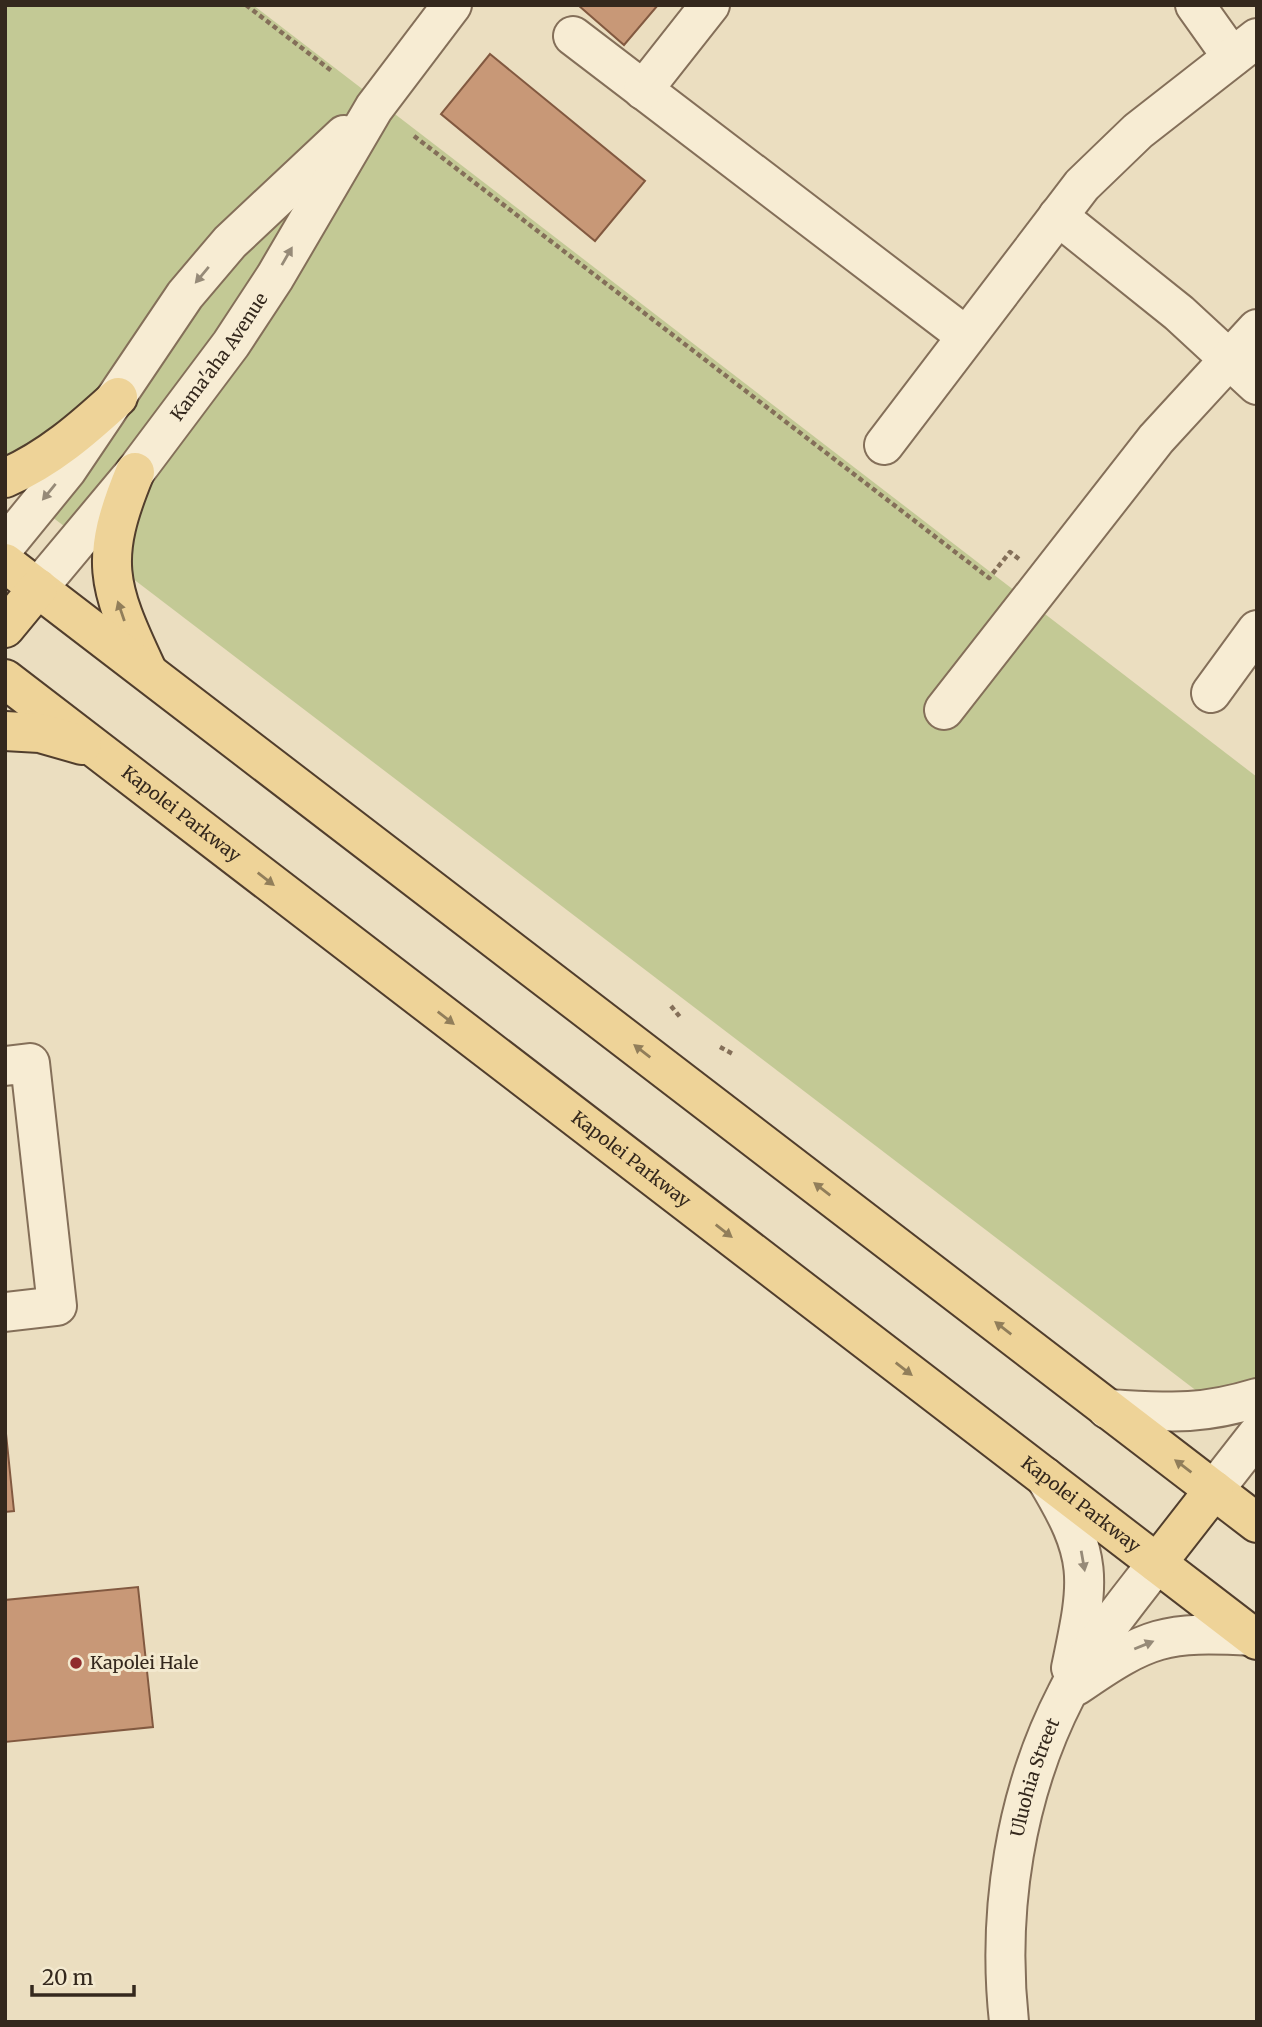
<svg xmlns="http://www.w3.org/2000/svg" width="1262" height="2027" font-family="Merriweather,serif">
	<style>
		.green { fill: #c3c995 }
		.building { fill: #c89877; stroke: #825940; stroke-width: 2 }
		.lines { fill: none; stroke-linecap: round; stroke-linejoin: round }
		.minor-casing { stroke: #846f59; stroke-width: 42 }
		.major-casing { stroke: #513e2d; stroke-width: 42 }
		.path { stroke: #846f59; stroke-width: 4.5; stroke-dasharray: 5 3.5; stroke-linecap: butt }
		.minor { stroke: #f7ecd3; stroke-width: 38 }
		.major { stroke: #eed398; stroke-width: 38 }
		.oneway { fill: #968a78 }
		.oneway2 { fill: #917e5a }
		.poi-dot { fill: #902c2d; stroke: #f3e9cf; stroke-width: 2.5 }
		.labels { text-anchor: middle; stroke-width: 6; stroke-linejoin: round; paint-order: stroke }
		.street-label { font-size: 18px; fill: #34281d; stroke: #f3e9cf }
		.poi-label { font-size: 18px; fill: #34281d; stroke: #f3e9cf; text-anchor: start }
	</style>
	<rect width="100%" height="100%" fill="#ebdec0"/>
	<path class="green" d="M 5,5 L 253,5 L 1257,777 L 1257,1437 L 5,481 Z"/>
	<g class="building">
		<path d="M 578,5 L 658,5 L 624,45 Z"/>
		<path d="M 490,54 L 645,181 L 595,241 L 441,114 Z"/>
		<path d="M 5,1424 L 14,1511 L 5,1512 Z"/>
		<path d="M 138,1587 L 153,1727 L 5,1742 L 5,1600 Z"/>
	</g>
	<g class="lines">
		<defs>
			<g id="minor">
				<path d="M 1195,5 L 1232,57"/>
				<path d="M 573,36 L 966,336"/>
				<path d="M 643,90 L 710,5"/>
				<path d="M 1058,216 L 1179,313 L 1257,385"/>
				<path d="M 884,445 L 1082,185 L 1138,131 L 1257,38"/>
				<path d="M 5,546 L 67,470 L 185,295 L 230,242 L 344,135"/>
				<path id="s1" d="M 38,588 L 135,472 L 231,344 L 275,277 L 374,108 L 452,5"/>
				<path d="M 1211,693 L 1257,630"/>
				<path d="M 944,710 L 1156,439 L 1257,329"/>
				<path d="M 5,1066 L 30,1063 L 57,1306 L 5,1312"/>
				<path d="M 1107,1409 C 1167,1412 1198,1416 1257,1398"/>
				<path d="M 1045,1477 C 1094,1557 1090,1578 1071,1668"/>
				<path d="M 1214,1490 L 1257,1435"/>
				<path d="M 1076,1686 C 1148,1636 1165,1631 1252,1636"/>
				<path id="s2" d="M 1009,2022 C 997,1912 1015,1794 1066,1695 C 1089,1647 1125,1605 1157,1563"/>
			</g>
			<g id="major">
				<path d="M 135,472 C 99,559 107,585 146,668"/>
				<path d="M 5,478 C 49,459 83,429 118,397"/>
				<path d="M 5,563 L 1257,1523"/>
				<path d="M 5,628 L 38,588"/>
				<path id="s3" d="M 5,679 L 1257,1640"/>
				<path d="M 5,731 L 40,733 L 82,745"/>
				<path d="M 1157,1563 L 1214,1490"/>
			</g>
		</defs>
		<use href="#minor" class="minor-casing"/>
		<use href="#major" class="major-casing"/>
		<g class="path">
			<path d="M 246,5 L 333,72"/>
			<path d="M 414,136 L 989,578 L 1010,552 L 1019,559"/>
			<path d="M 671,1006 L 680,1017"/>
			<path d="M 720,1047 L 733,1054"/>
		</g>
		<use href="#minor" class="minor"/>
		<use href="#major" class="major"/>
	</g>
	<defs><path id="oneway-solid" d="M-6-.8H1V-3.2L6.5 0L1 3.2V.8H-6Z" transform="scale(1.75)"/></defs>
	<g class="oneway">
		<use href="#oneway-solid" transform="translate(287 256) rotate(-60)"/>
		<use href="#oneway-solid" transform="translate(202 275) rotate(130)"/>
		<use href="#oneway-solid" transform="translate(49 492) rotate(129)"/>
		<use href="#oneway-solid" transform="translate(1083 1561) rotate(80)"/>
		<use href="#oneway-solid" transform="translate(1144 1645) rotate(-22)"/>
	</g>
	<g class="oneway2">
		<use href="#oneway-solid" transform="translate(121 611) rotate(-109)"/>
		<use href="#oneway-solid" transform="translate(266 879) rotate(38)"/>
		<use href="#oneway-solid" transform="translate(446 1018) rotate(38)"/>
		<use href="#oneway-solid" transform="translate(642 1051) rotate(-142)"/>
		<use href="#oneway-solid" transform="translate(822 1189) rotate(-142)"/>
		<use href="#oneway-solid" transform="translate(724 1231) rotate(38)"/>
		<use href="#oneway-solid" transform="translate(1003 1328) rotate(-142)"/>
		<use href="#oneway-solid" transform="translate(904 1369) rotate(38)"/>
		<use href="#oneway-solid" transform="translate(1183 1466) rotate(-143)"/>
	</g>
	<circle class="poi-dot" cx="76" cy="1663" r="7"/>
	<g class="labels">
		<g class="street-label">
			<text dy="6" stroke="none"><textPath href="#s1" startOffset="294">Kama'aha Avenue</textPath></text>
			<text dy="6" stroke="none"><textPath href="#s3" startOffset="222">Kapolei Parkway</textPath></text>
			<text dy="6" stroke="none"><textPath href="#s3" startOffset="789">Kapolei Parkway</textPath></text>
			<text dy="6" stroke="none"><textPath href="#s3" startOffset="1356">Kapolei Parkway</textPath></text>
			<text dy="6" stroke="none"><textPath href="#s2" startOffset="248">Uluohia Street</textPath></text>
		</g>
		<g class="poi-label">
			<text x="90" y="1669">Kapolei Hale</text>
		</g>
	</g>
	<rect width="1262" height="2027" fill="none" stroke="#34281d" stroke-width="14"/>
	<path d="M32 1985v10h102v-10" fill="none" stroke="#34281d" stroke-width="3.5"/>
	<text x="42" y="1985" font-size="21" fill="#34281d" stroke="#f3e9cf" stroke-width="5" paint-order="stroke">20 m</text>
</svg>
